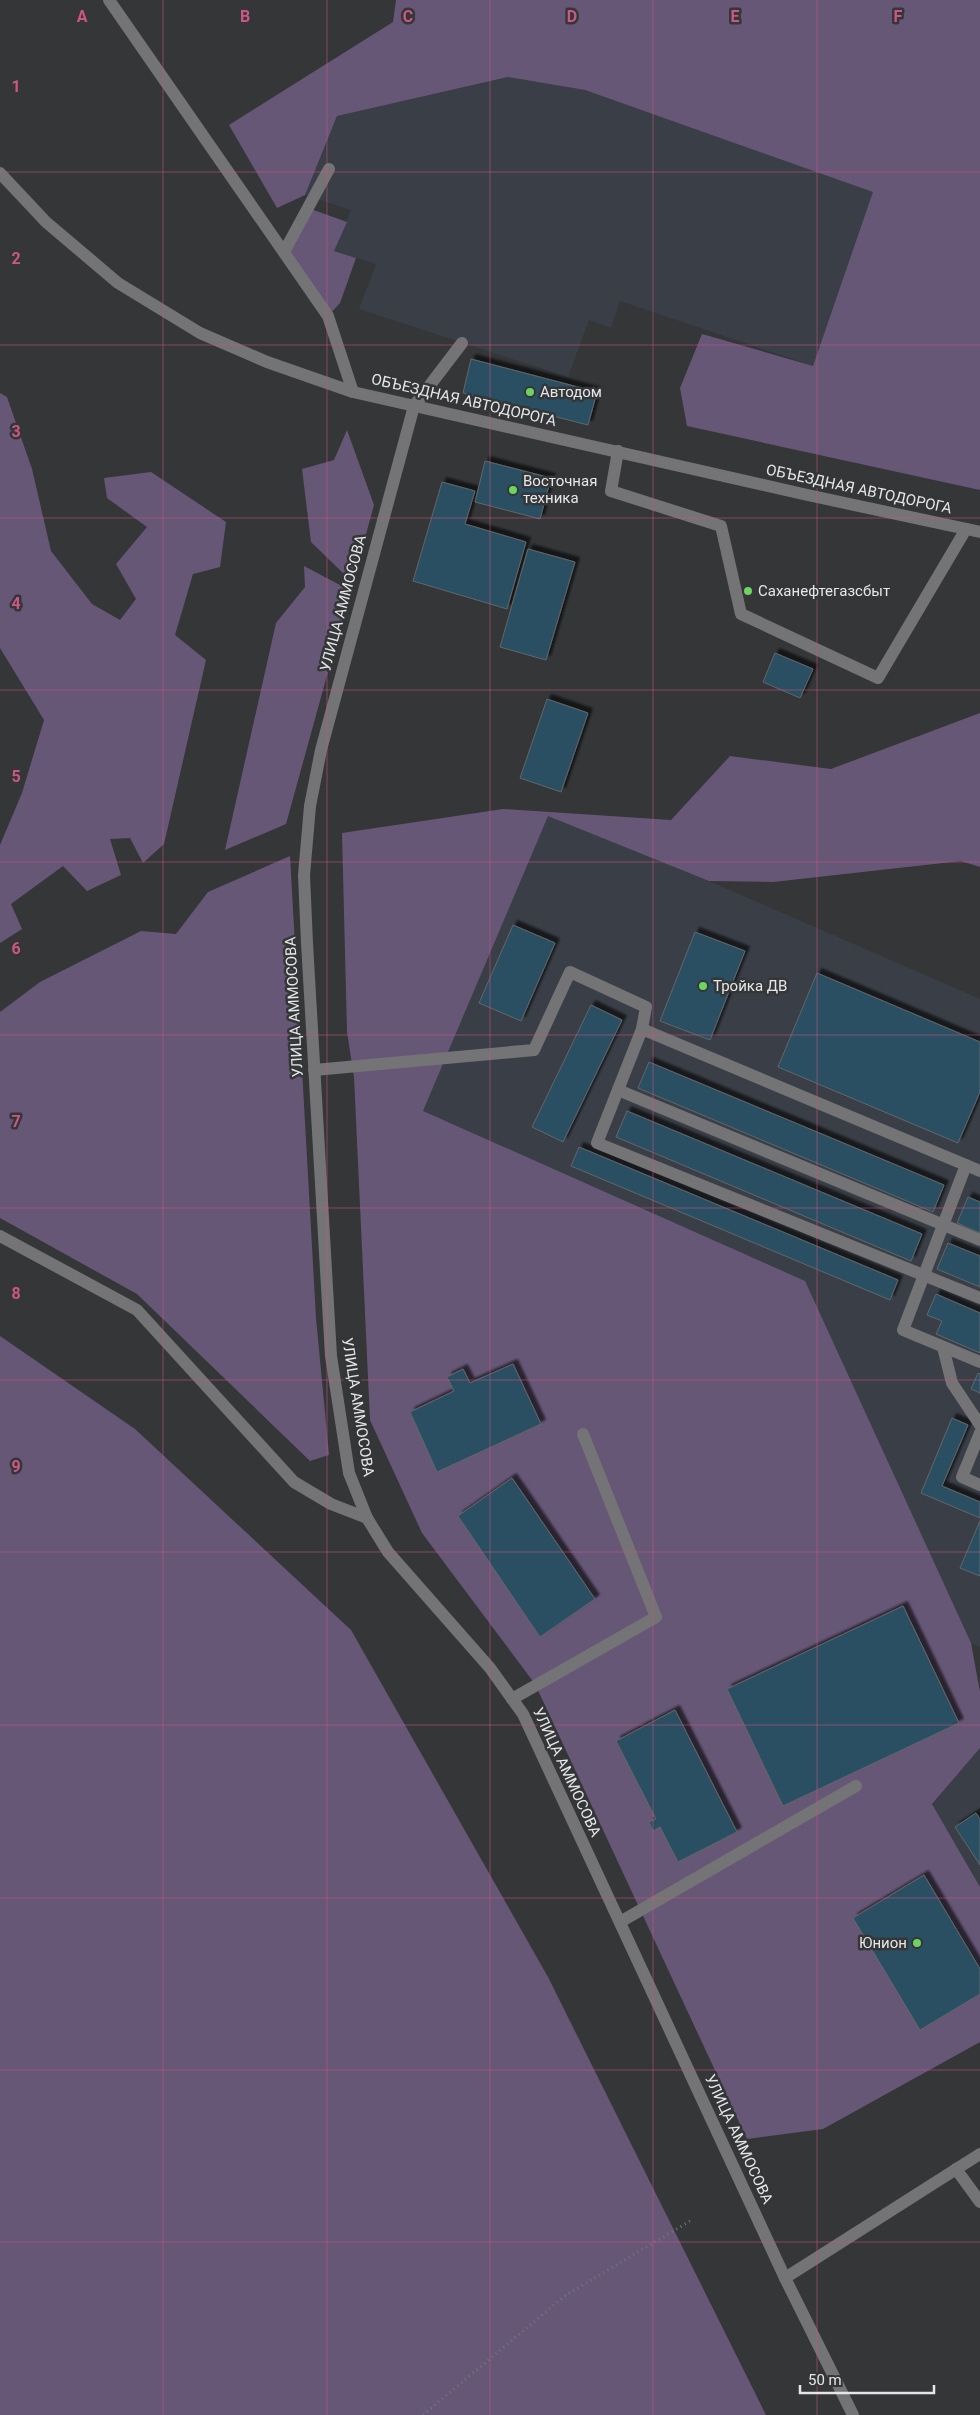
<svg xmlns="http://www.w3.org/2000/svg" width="980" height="2415" font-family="Roboto,sans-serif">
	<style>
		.built { fill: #3a3f47 }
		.green { fill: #675777 }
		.building { fill: #2b4f64; stroke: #636668; filter: url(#shadow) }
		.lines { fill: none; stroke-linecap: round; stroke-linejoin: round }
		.path { stroke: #737577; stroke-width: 3; stroke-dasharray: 1 4; stroke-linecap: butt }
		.minor { stroke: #747476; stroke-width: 12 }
		.grid { fill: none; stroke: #cc5685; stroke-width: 1; stroke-opacity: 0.55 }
		.poi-dot { fill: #6dd361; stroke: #343638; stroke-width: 2 }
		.labels { text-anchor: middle; stroke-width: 5; stroke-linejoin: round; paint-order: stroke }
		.poi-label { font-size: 15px; fill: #e5e6e8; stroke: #343638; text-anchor: start }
		.street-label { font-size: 15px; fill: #e5e6e8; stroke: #343638 }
		.grid-label { font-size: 16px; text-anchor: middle; font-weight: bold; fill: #cc5685; stroke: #343638; stroke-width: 5; stroke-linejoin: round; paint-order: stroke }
	</style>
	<defs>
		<filter id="shadow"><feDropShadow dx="4.5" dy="-4.5" stdDeviation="1" flood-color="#0009"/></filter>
	</defs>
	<rect width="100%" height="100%" fill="#343638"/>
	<g class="built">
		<path d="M 508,77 L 585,90 L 874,192 L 813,366 L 620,301 L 611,328 L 589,320 L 568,377 L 359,309 L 376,264 L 334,251 L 351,210 L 305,195 L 337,116 Z"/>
		<path d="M 548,815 L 709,881 L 980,999 L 980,1647 L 971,1643 L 423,1111 Z"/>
		<path d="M 980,1748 L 980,1887 L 932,1804 Z"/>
	</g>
	<g class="green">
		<path d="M 396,0 L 980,0 L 980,490 L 687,426 L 680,388 L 702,334 L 813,366 L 873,192 L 585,90 L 508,77 L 337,116 L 305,195 L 277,208 L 229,125 L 393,22 Z"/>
		<path d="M 308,208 L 347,222 L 334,251 L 356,258 L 340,303 L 328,316 L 284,252 Z"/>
		<path d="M 0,393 L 7,397 L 32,469 L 51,551 L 92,604 L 120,620 L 136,599 L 116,564 L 147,527 L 107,498 L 104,478 L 151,472 L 226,522 L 220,567 L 193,574 L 175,635 L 206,660 L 164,844 L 143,863 L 130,838 L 110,839 L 121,875 L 87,891 L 63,866 L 11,904 L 22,929 L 0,943 L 0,845 L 22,793 L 44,720 L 0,648 Z"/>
		<path d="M 347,430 L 374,505 L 286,824 L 225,850 L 276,623 L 305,587 L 304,566 L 340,585 L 344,574 L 311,542 L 302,469 L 334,460 Z"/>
		<path d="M 980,713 L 980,867 L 961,861 L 773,882 L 709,881 L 548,816 L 423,1111 L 805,1281 L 971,1643 L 980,1692 L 980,1748 L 932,1804 L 980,1887 L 980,2042 L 823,2129 L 747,2139 L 535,1684 L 422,1533 L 370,1420 L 354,1077 L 347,1032 L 342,833 L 503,809 L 671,820 L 730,756 L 831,769 Z"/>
		<path d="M 290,856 L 316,1318 L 329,1455 L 310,1461 L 137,1294 L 0,1218 L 0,1012 L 40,982 L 141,931 L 176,934 L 208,892 Z"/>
		<path d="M 0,1336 L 135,1429 L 351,1630 L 548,1977 L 766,2415 L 0,2415 Z"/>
	</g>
	<g class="building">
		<path d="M 471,359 L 597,392 L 588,425 L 463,393 Z"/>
		<path d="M 485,461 L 551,478 L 540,519 L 475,502 Z"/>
		<path d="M 442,482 L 475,491 L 465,524 L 526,542 L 507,609 L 413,581 Z"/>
		<path d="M 528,549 L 575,562 L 546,660 L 500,647 Z"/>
		<path d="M 775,653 L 813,669 L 800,698 L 763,682 Z"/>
		<path d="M 547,699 L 588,713 L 561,792 L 520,778 Z"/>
		<path d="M 513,925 L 555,943 L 521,1021 L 479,1003 Z"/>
		<path d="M 695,932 L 745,951 L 710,1040 L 660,1021 Z"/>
		<path d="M 817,973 L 980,1042 L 980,1092 L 958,1143 L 778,1067 Z"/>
		<path d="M 591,1005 L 622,1020 L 563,1142 L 532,1127 Z"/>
		<path d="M 649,1062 L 944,1185 L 933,1212 L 638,1088 Z"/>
		<path d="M 627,1111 L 922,1234 L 911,1261 L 616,1137 Z"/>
		<path d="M 579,1147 L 898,1280 L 890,1300 L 571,1166 Z"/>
		<path d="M 968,1197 L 980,1202 L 980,1233 L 957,1223 Z"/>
		<path d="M 948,1243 L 980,1256 L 980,1287 L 937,1269 Z"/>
		<path d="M 936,1294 L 980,1313 L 980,1353 L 936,1334 L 942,1321 L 927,1315 Z"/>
		<path d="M 513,1364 L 541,1424 L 437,1472 L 410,1412 L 454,1391 L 447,1377 L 463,1369 L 470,1383 Z"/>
		<path d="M 978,1373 L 980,1374 L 980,1393 L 971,1389 Z"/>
		<path d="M 952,1418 L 968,1425 L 942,1486 L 980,1502 L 980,1518 L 921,1493 Z"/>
		<path d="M 512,1478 L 595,1599 L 540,1637 L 458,1516 Z"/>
		<path d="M 980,1521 L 980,1576 L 960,1568 Z"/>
		<path d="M 903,1606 L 959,1723 L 783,1806 L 727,1689 Z"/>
		<path d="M 675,1710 L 737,1832 L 678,1862 L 660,1827 L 653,1831 L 649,1822 L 656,1819 L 616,1741 Z"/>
		<path d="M 976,1813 L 980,1819 L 980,1865 L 955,1827 Z"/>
		<path d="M 924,1875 L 980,1969 L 980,1994 L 920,2030 L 853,1918 Z"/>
	</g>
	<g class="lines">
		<path class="path" d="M 423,2415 L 566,2295 L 690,2221"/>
		<g class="minor">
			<path d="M 109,0 L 328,316 L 353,392"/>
			<path d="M 0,173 L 46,222 L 118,283 L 200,333 L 267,362 L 353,392 L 803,494 L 980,532"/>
			<path d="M 284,252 L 329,169"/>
			<path d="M 462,343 L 414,406 L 321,750 L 310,806 L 304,875 L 307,943 L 331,1356 L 349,1473 L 367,1518 L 388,1552 L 490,1668 L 523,1714 L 785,2278 L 853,2415"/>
			<path d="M 618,451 L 611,491 L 721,526 L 741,614 L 878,678 L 966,529"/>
			<path d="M 314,1070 L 534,1050 L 570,972 L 646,1007 L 642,1029"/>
			<path d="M 618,1090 L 980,1240"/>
			<path d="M 966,1165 L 903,1330 L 980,1362"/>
			<path d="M 980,1171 L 642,1029 L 597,1143 L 980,1298"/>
			<path d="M 0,1236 L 137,1310 L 294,1482 L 331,1504 L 367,1518"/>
			<path d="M 943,1347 L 952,1383 L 980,1425"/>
			<path d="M 980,1433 L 962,1477 L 980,1485"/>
			<path d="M 512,1699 L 656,1617 L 583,1434"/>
			<path d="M 620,1922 L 856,1786"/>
			<path d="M 956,2169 L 980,2202"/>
			<path d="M 785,2278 L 980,2154"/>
		</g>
	</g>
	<path class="grid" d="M 163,0 L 163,2415M 327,0 L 327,2415M 490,0 L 490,2415M 653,0 L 653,2415M 817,0 L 817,2415M 0,172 L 980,172M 0,345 L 980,345M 0,518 L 980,518M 0,690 L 980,690M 0,862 L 980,862M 0,1035 L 980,1035M 0,1208 L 980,1208M 0,1380 L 980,1380M 0,1552 L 980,1552M 0,1725 L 980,1725M 0,1898 L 980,1898M 0,2070 L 980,2070M 0,2242 L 980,2242"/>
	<g class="poi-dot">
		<circle cx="530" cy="392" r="5"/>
		<circle cx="513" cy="490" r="5"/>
		<circle cx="748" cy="591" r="5"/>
		<circle cx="703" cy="986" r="5"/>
		<circle cx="917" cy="1943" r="5"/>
	</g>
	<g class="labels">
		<g class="poi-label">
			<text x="540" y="397">Автодом</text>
			<text x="523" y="486">Восточная<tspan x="523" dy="17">техника</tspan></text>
			<text x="758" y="596">Саханефтегазсбыт</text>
			<text x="713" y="991">Тройка ДВ</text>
			<text x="907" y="1948" text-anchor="end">Юнион</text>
		</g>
		<g class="street-label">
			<text transform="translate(464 400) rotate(13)" y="5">ОБЪЕЗДНАЯ АВТОДОРОГА</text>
			<text transform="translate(859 489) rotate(12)" y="5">ОБЪЕЗДНАЯ АВТОДОРОГА</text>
			<text transform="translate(343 603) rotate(-75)" y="5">УЛИЦА АММОСОВА</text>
			<text transform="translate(294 1007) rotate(-93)" y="5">УЛИЦА АММОСОВА</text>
			<text transform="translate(358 1407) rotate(81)" y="5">УЛИЦА АММОСОВА</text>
			<text transform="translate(567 1772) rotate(65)" y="5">УЛИЦА АММОСОВА</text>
			<text transform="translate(739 2139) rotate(65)" y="5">УЛИЦА АММОСОВА</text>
		</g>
	</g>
	<g class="grid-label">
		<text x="82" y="22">A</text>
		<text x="245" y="22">B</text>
		<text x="408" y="22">C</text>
		<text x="572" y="22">D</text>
		<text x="735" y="22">E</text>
		<text x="898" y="22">F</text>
		<text x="16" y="92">1</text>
		<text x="16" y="264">2</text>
		<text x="16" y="437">3</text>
		<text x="16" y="609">4</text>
		<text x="16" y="782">5</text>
		<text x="16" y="954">6</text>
		<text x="16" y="1127">7</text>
		<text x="16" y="1299">8</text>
		<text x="16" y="1472">9</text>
	</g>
	<path d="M800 2385v8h134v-8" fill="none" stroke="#e5e6e8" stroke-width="2.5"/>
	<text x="808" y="2385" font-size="15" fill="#e5e6e8" stroke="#343638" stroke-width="4" paint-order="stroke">50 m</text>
</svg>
